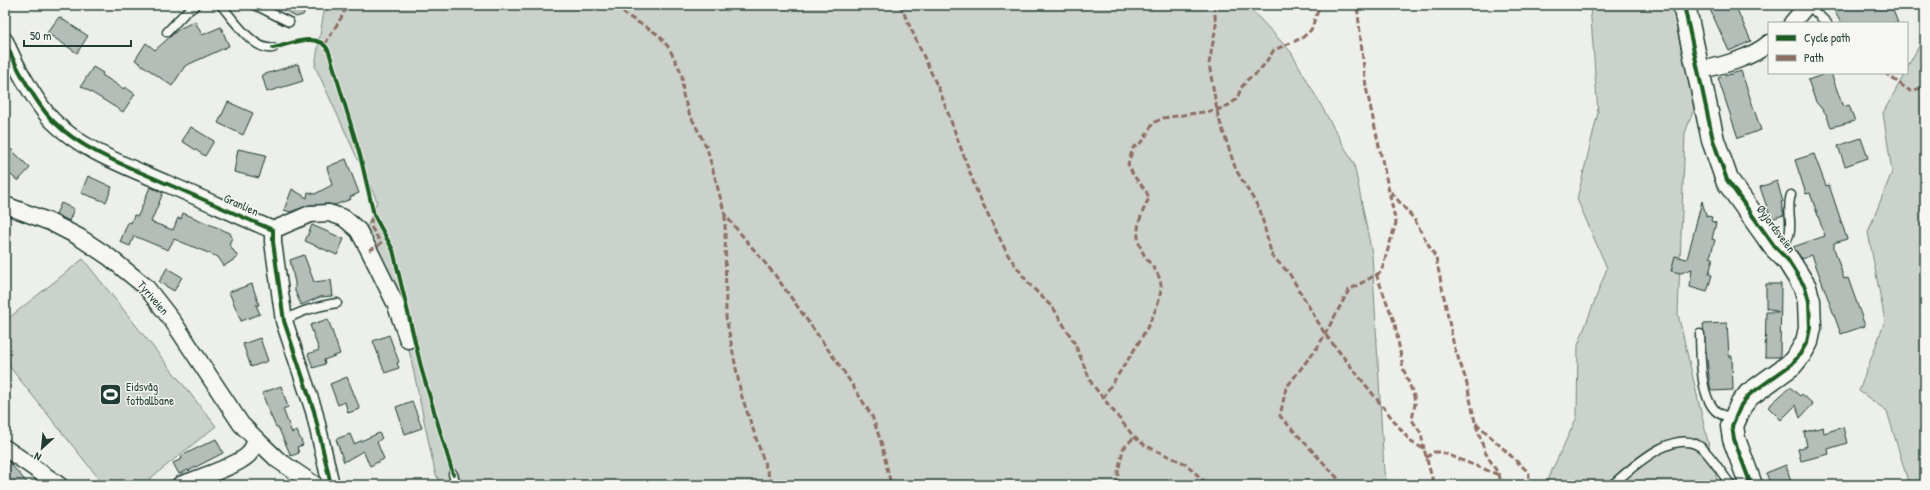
<svg xmlns="http://www.w3.org/2000/svg" width="1930" height="490" font-family="'Patrick Hand',sans-serif">
	<style>
		.green { fill: #cbd2cc; stroke: #758880 }
		.building { fill: #b4bdb8; stroke: #1f3d34 }
		.lines { fill: none; stroke-linecap: round; stroke-linejoin: round }
		.lane-casing { stroke: #1f3d34; stroke-width: 11 }
		.street-casing { stroke: #1f3d34; stroke-width: 19 }
		.secondary-casing { stroke: #1f3d34; stroke-width: 25 }
		.lane { stroke: #f6f6f2; stroke-width: 8 }
		.street { stroke: #f6f6f2; stroke-width: 16 }
		.secondary { stroke: #f6f6f2; stroke-width: 22 }
		.quiet { stroke: #8d6e63; stroke-width: 3; stroke-dasharray: 6 3; stroke-linecap: butt }
		.cycleway-casing { stroke: #f6f6f2; stroke-width: 6 }
		.cycleway { stroke: #1b5e20; stroke-width: 4 }
		.labels { text-anchor: middle; stroke-width: 3; stroke-linejoin: round; paint-order: stroke }
		.street-label { font-size: 12px; fill: #1f3d34; stroke: #f6f6f2 }
		.poi-label { font-size: 12px; fill: #1f3d34; stroke: #f6f6f2; text-anchor: start }
	</style>
	<rect width="100%" height="100%" fill="#edefea"/>
	<filter id="ink" filterUnits="userSpaceOnUse"><feTurbulence type="fractalNoise" baseFrequency=".025" numOctaves="2"/><feDisplacementMap in="SourceGraphic" scale="8" xChannelSelector="R" yChannelSelector="G"/><feConvolveMatrix kernelMatrix="1 2 1 2 8 2 1 2 1" color-interpolation-filters="sRGB"/></filter>
	<g filter="url(#ink)">
		<g class="green">
			<path d="M 325,5 L 1247,5 L 1291,52 L 1354,164 L 1372,254 L 1384,472 L 1388,485 L 441,485 L 435,472 L 401,312 L 360,245 L 377,201 L 315,66 Z"/>
			<path d="M 1590,5 L 1676,5 L 1697,101 L 1685,133 L 1678,314 L 1718,485 L 1545,485 L 1577,417 L 1578,345 L 1607,268 L 1577,199 L 1598,113 Z"/>
			<path d="M 1925,35 L 1925,485 L 1909,485 L 1887,411 L 1859,391 L 1885,321 L 1868,232 L 1892,172 L 1883,113 L 1905,73 L 1907,73 L 1907,68 Z"/>
			<path d="M 83,259 L 216,426 L 142,485 L 104,485 L 5,361 L 5,321 Z"/>
		</g>
		<g class="building">
			<path d="M 275,5 L 308,5 L 303,15 L 296,17 Z"/>
			<path d="M 1708,5 L 1735,5 L 1751,41 L 1729,51 Z"/>
			<path d="M 1831,5 L 1891,5 L 1898,23 L 1841,23 Z"/>
			<path d="M 59,17 L 88,36 L 77,53 L 47,33 Z"/>
			<path d="M 195,21 L 202,35 L 221,27 L 229,46 L 185,66 L 172,86 L 135,60 L 146,43 L 155,50 L 179,29 Z"/>
			<path d="M 298,64 L 303,81 L 267,92 L 262,75 Z"/>
			<path d="M 93,67 L 103,73 L 102,75 L 124,89 L 125,87 L 135,94 L 123,112 L 81,86 Z"/>
			<path d="M 1741,71 L 1761,130 L 1738,138 L 1718,78 Z"/>
			<path d="M 1828,73 L 1831,73 L 1843,107 L 1849,105 L 1855,121 L 1831,127 L 1826,114 L 1816,102 L 1808,80 Z"/>
			<path d="M 228,102 L 253,113 L 243,135 L 218,123 Z"/>
			<path d="M 191,127 L 214,141 L 205,156 L 182,141 Z"/>
			<path d="M 1861,138 L 1868,158 L 1845,166 L 1838,146 Z"/>
			<path d="M 11,149 L 30,168 L 18,181 L 5,170 L 5,156 Z"/>
			<path d="M 238,149 L 266,155 L 259,178 L 234,172 Z"/>
			<path d="M 1814,154 L 1826,186 L 1829,185 L 1847,239 L 1834,243 L 1834,248 L 1844,279 L 1848,278 L 1865,326 L 1841,334 L 1812,255 L 1802,259 L 1793,247 L 1825,236 L 1810,193 L 1806,194 L 1795,160 Z"/>
			<path d="M 346,159 L 359,193 L 350,197 L 351,199 L 335,205 L 328,204 L 310,205 L 290,212 L 284,210 L 292,189 L 307,198 L 308,192 L 315,194 L 332,185 L 327,167 Z"/>
			<path d="M 88,176 L 112,187 L 106,202 L 81,193 Z"/>
			<path d="M 1777,181 L 1783,202 L 1781,202 L 1784,215 L 1771,219 L 1760,187 Z"/>
			<path d="M 150,187 L 163,193 L 151,222 L 173,230 L 178,218 L 181,219 L 183,213 L 230,233 L 232,238 L 229,244 L 238,257 L 224,266 L 218,257 L 174,239 L 168,250 L 134,236 L 130,246 L 120,242 L 128,222 L 131,223 L 134,215 L 138,216 Z"/>
			<path d="M 1702,201 L 1706,216 L 1712,217 L 1711,221 L 1716,223 L 1712,239 L 1715,240 L 1710,257 L 1713,258 L 1709,274 L 1712,275 L 1707,292 L 1690,287 L 1692,269 L 1681,273 L 1671,271 L 1675,256 L 1687,259 Z"/>
			<path d="M 61,203 L 74,209 L 69,221 L 56,214 Z"/>
			<path d="M 312,225 L 344,239 L 337,255 L 305,241 Z"/>
			<path d="M 304,255 L 314,282 L 331,280 L 333,296 L 320,297 L 301,305 L 295,291 L 295,283 L 290,260 Z"/>
			<path d="M 167,268 L 182,277 L 174,291 L 159,282 Z"/>
			<path d="M 252,284 L 259,305 L 256,305 L 260,314 L 241,321 L 229,292 Z"/>
			<path d="M 1766,284 L 1781,284 L 1780,357 L 1765,357 L 1766,312 L 1779,312 L 1766,308 Z"/>
			<path d="M 328,319 L 340,354 L 324,360 L 325,364 L 313,368 L 308,354 L 319,350 L 310,325 Z"/>
			<path d="M 1727,323 L 1729,356 L 1732,356 L 1733,390 L 1713,391 L 1711,390 L 1710,386 L 1703,324 Z"/>
			<path d="M 389,335 L 399,362 L 397,363 L 399,368 L 385,373 L 373,341 Z"/>
			<path d="M 260,338 L 268,361 L 251,367 L 243,344 Z"/>
			<path d="M 347,377 L 360,409 L 348,413 L 345,402 L 338,405 L 330,384 Z"/>
			<path d="M 281,386 L 288,407 L 283,409 L 292,433 L 297,431 L 303,445 L 297,447 L 299,453 L 291,456 L 278,427 L 276,427 L 270,414 L 262,393 Z"/>
			<path d="M 1790,387 L 1800,396 L 1802,394 L 1813,404 L 1800,418 L 1796,405 L 1781,420 L 1768,407 Z"/>
			<path d="M 412,401 L 422,428 L 405,434 L 396,407 Z"/>
			<path d="M 1823,427 L 1824,433 L 1843,427 L 1847,443 L 1828,449 L 1829,454 L 1801,461 L 1798,449 L 1807,446 L 1804,432 Z"/>
			<path d="M 379,433 L 382,438 L 377,442 L 384,459 L 370,466 L 363,451 L 344,462 L 336,439 L 350,434 L 354,444 Z"/>
			<path d="M 216,439 L 223,453 L 188,471 L 188,470 L 179,474 L 173,463 L 182,459 L 181,456 Z"/>
			<path d="M 5,460 L 10,463 L 29,485 L 5,485 Z"/>
			<path d="M 1786,465 L 1792,485 L 1771,485 L 1766,473 Z"/>
		</g>
		<g class="lines">
			<defs>
				<g id="lane">
					<path d="M 221,5 C 232,18 255,52 273,48"/>
					<path d="M 255,5 L 289,22"/>
					<path d="M 1808,5 L 1827,23"/>
					<path d="M 167,32 L 185,13 L 196,5"/>
					<path d="M 1776,246 C 1801,239 1784,213 1791,195"/>
					<path d="M 284,321 C 299,311 318,306 337,303"/>
					<path d="M 1700,334 C 1701,357 1698,421 1734,416"/>
					<path d="M 453,474 L 456,485"/>
					<path d="M 1612,485 C 1632,468 1678,423 1704,450 C 1714,460 1722,474 1731,485"/>
				</g>
				<g id="street">
					<path d="M 1792,23 L 1807,5"/>
					<path d="M 5,41 C 13,62 37,105 53,121 C 83,151 127,166 165,183 C 201,198 237,215 273,230 L 273,242 L 284,321 L 314,411 L 331,485"/>
					<path d="M 1699,70 C 1719,67 1754,57 1769,43"/>
					<path d="M 5,205 L 50,222 L 79,237 L 109,257 L 146,287 L 174,323 L 241,424 L 257,440 C 254,444 252,450 249,454 C 238,466 196,479 180,485"/>
					<path d="M 273,230 L 310,214 L 329,213 L 344,218 L 358,230 L 370,252 L 395,303 L 408,340"/>
					<path d="M 257,440 L 278,460 L 315,485"/>
					<path d="M 5,448 L 59,485"/>
				</g>
				<path id="secondary" d="M 1684,5 L 1713,140 L 1727,180 L 1775,247 L 1788,260 L 1805,287 L 1809,301 L 1810,328 L 1807,342 L 1800,354 L 1792,364 L 1749,395 L 1741,405 L 1732,426 L 1734,439 L 1751,485"/>
			</defs>
			<use href="#lane" class="lane-casing"/>
			<use href="#street" class="street-casing"/>
			<use href="#secondary" class="secondary-casing"/>
			<use href="#lane" class="lane"/>
			<use href="#street" class="street"/>
			<use href="#secondary" class="secondary"/>
			<g class="quiet">
				<path d="M 616,5 L 626,15 L 659,35 L 669,48 L 682,74 L 683,95 L 689,113 L 707,148 L 725,215 L 775,275 L 844,372 L 872,416 L 881,442 L 891,485"/>
				<path d="M 900,5 L 941,94 L 977,192 L 1008,255 L 1029,284 L 1054,309 L 1074,342 L 1092,384 L 1134,437 L 1146,446 L 1186,464 L 1208,485"/>
				<path d="M 1214,5 L 1216,26 L 1209,64 L 1218,116 L 1236,170 L 1260,210 L 1272,256 L 1289,273 L 1325,334 L 1411,442 L 1424,449 L 1434,485"/>
				<path d="M 325,44 L 341,18 L 347,5"/>
				<path d="M 1885,73 L 1910,91 L 1925,87"/>
				<path d="M 1391,192 L 1414,219 L 1436,258 L 1454,346 L 1466,380 L 1475,422 L 1485,452 L 1499,475 L 1502,485"/>
				<path d="M 725,215 L 726,317 L 741,394 L 772,485"/>
				<path d="M 369,250 L 377,247 L 381,243 L 371,227 L 371,220 L 375,217"/>
				<path d="M 1376,274 L 1395,324 L 1403,368 L 1414,396 L 1415,404 L 1412,420 L 1421,433 L 1424,449"/>
				<path d="M 1103,398 C 1119,371 1162,316 1161,285 C 1160,275 1154,268 1148,261 C 1131,237 1138,221 1149,198 L 1146,191 L 1133,175 L 1128,164 L 1133,148 L 1143,141 L 1153,123 L 1163,118 L 1217,110 L 1229,105 L 1237,99 L 1241,88 L 1248,79 L 1256,74 L 1263,66 L 1274,50 L 1302,38 L 1311,30 L 1320,5"/>
				<path d="M 1476,423 L 1526,470 L 1529,474 L 1528,485"/>
				<path d="M 1426,458 L 1434,452 L 1441,452 L 1499,475"/>
				<path d="M 1118,485 L 1118,472 L 1123,449 L 1134,437"/>
				<path d="M 1344,485 L 1280,416 L 1286,388 L 1319,345 L 1349,290 L 1381,272 L 1396,223 L 1366,87 L 1357,5"/>
			</g>
			<defs>
				<g id="cycleway">
					<path d="M 1684,5 L 1713,140 L 1727,180 L 1775,247 L 1788,260 L 1805,287 L 1809,301 L 1810,328 L 1807,342 L 1800,354 L 1792,364 L 1749,395 L 1741,405 L 1732,426 L 1734,439 L 1751,485"/>
					<path d="M 5,41 C 13,62 37,105 53,121 C 83,151 127,166 165,183 C 201,198 237,215 273,230 L 273,242 L 284,321 L 314,411 L 331,485"/>
					<path d="M 273,48 C 290,44 320,30 329,52 L 360,155 L 374,215 L 393,250 L 422,371 L 453,474"/>
				</g>
			</defs>
			<use href="#cycleway" class="cycleway-casing"/>
			<use href="#cycleway" class="cycleway"/>
		</g>
	</g>
	<defs>
		<symbol id="stadium-square" viewBox="-11 -11 22 22"><rect x="-9" y="-9" width="18" height="18" rx="4" fill="#1f3d34" stroke="#f6f6f2"/><path d="M0-5a6.5 5 0 1 0 0 10a6.5 5 0 1 0 0-10ZM-3.5-1.8h7v3.6h-7Z" fill="#fff"/></symbol>
	</defs>
	<g fill-rule="evenodd">
		<use href="#stadium-square" x="98" y="382" width="25" height="25"/>
	</g>
	<g class="labels">
		<g class="street-label">
			<text transform="translate(241 205) rotate(24)" y="4">Granlien</text>
			<text transform="translate(1776 229) rotate(53)" y="4">Øyjordsveien</text>
			<text transform="translate(153 298) rotate(49)" y="4">Tyriveien</text>
		</g>
		<g class="poi-label">
			<text x="126" y="391">Eidsvåg<tspan x="126" dy="14">fotballbane</tspan></text>
		</g>
	</g>
	<rect width="1930" height="490" fill="none" stroke="#f6f6f2" stroke-width="20"/>
	<rect x="10" y="10" width="1910" height="470" fill="none" stroke="#1f3d34" stroke-width="1.5" filter="url(#ink)"/>
	<rect x="1768" y="22" width="140" height="52" fill="#f6f6f2" stroke="#a0aca6"/>
	<rect x="1776" y="35" width="20" height="6" fill="#1b5e20" stroke="#a0aca6"/>
	<text x="1804" y="42" font-size="12" fill="#1f3d34">Cycle path</text>
	<rect x="1776" y="55" width="20" height="6" fill="#8d6e63" stroke="#a0aca6"/>
	<text x="1804" y="62" font-size="12" fill="#1f3d34">Path</text>
	<g transform="translate(42 448) rotate(207)" stroke="#f6f6f2" stroke-width="3" paint-order="stroke">
	<path d="M0-3L7 15L0 10L-7 15Z" fill="#1f3d34"/>
	<text y="-6" font-size="11" font-weight="bold" text-anchor="middle" fill="#1f3d34">N</text>
	</g>
	<path d="M24 40v6h107v-6" fill="none" stroke="#1f3d34" stroke-width="2"/>
	<text x="30" y="40" font-size="12" fill="#1f3d34" stroke="#f6f6f2" stroke-width="3" paint-order="stroke">50 m</text>
</svg>
